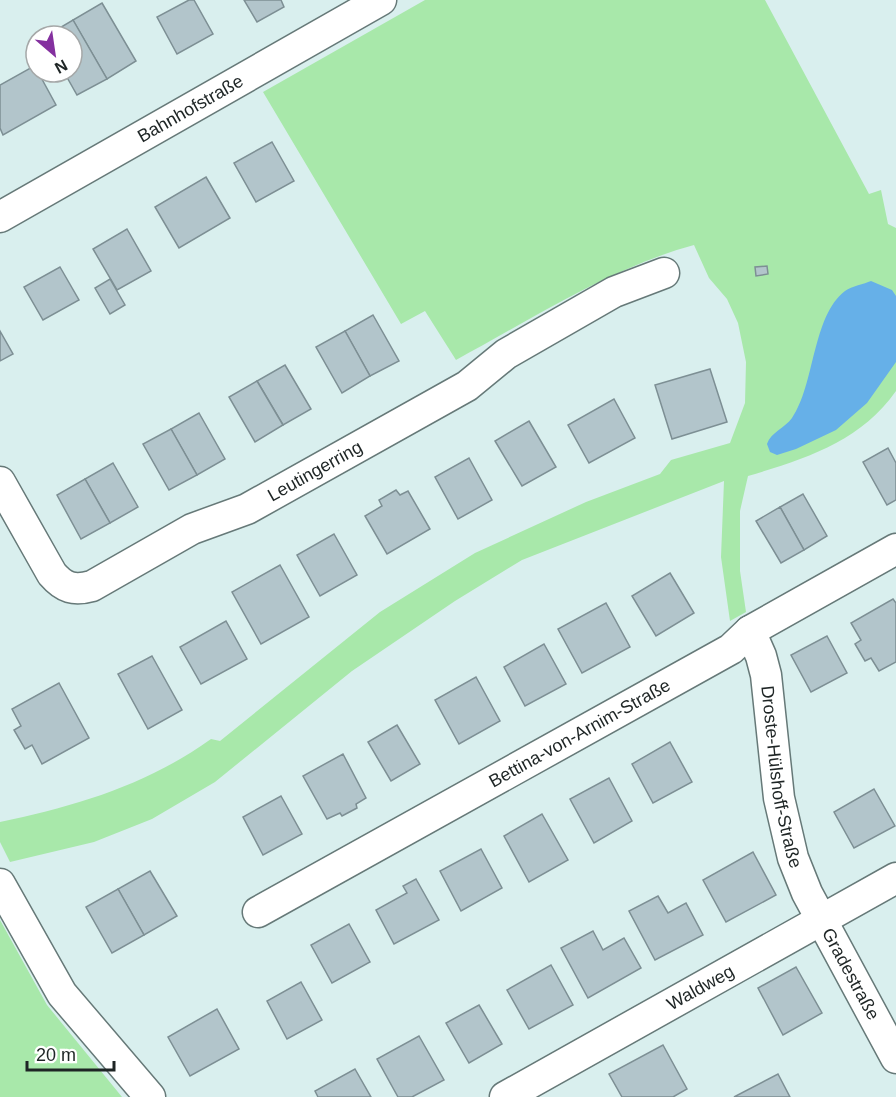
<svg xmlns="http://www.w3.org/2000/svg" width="896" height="1097" font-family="Arial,sans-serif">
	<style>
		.green { fill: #a8e8aa }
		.water { fill: #66b0e8 }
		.building { fill: #b2c5cb; stroke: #7d8f94; stroke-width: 1.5 }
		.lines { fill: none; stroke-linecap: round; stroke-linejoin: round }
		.minor-casing { stroke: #667978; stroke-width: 33 }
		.minor { stroke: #fff; stroke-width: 30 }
		.labels { text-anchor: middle; stroke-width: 5; stroke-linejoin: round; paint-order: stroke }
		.street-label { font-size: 18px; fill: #1e2525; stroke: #fff }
	</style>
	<rect width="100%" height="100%" fill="#d9efee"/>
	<g class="green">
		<path d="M 425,0 L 765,0 L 869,194 L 881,190 L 888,224 L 896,228 L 896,391 C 860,442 805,459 748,476 L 740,511 L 740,571 L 746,612 L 730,621 L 721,557 L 724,481 L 522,560 L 455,601 L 352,671 L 215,782 L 152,819 L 94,842 L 10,862 L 0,842 L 0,822 C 76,806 147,785 211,739 L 220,741 L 380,612 L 475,553 L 586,502 L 660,474 L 671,460 L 730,443 L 745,403 L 746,362 L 738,323 L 727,299 L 709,278 L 694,245 C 612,267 530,320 456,360 L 425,311 L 401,324 L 263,92 Z"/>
		<path d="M 0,920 L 47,1005 L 122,1097 L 0,1097 Z"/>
	</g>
	<path class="water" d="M 871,281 L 892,290 L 896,296 L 896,362 L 867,403 L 836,430 L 796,449 L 777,455 L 770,452 L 767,444 C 771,432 785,428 792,418 C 815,385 812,316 845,291 C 852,286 864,284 871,281 Z"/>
	<g class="building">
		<path d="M 189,0 L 194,0 L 213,34 L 177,54 L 157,17 Z"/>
		<path d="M 244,0 L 281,0 L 284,7 L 257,22 Z"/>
		<path d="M 102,3 L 136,61 L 107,79 L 73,20 Z"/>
		<path d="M 73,20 L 107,79 L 77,95 L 64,72 L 72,72 L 72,36 L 46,36 Z"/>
		<path d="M 34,66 L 36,72 L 38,72 L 56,105 L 3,135 L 0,128 L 0,85 Z"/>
		<path d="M 272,142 L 294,181 L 256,202 L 234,163 Z"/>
		<path d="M 206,177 L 230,218 L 179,248 L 155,207 Z"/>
		<path d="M 127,229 L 151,271 L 117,290 L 93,249 Z"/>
		<path d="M 767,266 L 768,274 L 756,276 L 755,267 Z"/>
		<path d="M 60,267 L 79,300 L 43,320 L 24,287 Z"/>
		<path d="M 110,279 L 125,305 L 110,314 L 95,288 Z"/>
		<path d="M 373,315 L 399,361 L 370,376 L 345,331 Z"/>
		<path d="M 0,331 L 13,354 L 0,361 Z"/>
		<path d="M 345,331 L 370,376 L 342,393 L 316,347 Z"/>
		<path d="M 285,365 L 311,409 L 283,425 L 257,381 Z"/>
		<path d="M 710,369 L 727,422 L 672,439 L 655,385 Z"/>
		<path d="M 257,381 L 283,425 L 255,442 L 229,397 Z"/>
		<path d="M 614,399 L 635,438 L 589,463 L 568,425 Z"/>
		<path d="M 199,413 L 225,459 L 197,475 L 171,429 Z"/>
		<path d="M 529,421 L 556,467 L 522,486 L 495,441 Z"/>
		<path d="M 171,429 L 197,475 L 169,490 L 143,444 Z"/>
		<path d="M 888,448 L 896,463 L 896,500 L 887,505 L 863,462 Z"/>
		<path d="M 469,458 L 492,500 L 458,519 L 435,477 Z"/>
		<path d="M 113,463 L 138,507 L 110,523 L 85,479 Z"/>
		<path d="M 85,479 L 110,523 L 81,539 L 57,495 Z"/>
		<path d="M 396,490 L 400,495 L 408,491 L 430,529 L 387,554 L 365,516 L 382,506 L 379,500 Z"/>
		<path d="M 803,494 L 827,536 L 804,550 L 780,507 Z"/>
		<path d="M 780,507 L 804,550 L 781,563 L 756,521 Z"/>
		<path d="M 334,534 L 357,575 L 320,596 L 297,555 Z"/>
		<path d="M 280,565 L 309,617 L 261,644 L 232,592 Z"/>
		<path d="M 670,573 L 694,613 L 656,636 L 632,596 Z"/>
		<path d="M 893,599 L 896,603 L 896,662 L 879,671 L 871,658 L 865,661 L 855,644 L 861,640 L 851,623 Z"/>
		<path d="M 606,603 L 630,647 L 582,673 L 558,629 Z"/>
		<path d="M 226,621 L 247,659 L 201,684 L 180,647 Z"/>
		<path d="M 827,636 L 847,673 L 811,692 L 791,655 Z"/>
		<path d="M 544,644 L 566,684 L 525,706 L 504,667 Z"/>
		<path d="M 152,656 L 182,710 L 148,729 L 118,674 Z"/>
		<path d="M 476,677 L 500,721 L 459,744 L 435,700 Z"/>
		<path d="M 59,683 L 89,738 L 42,764 L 32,745 L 25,749 L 14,730 L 21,726 L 12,709 Z"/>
		<path d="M 397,725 L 420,764 L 391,781 L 368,742 Z"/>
		<path d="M 670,742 L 692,782 L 653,803 L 632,764 Z"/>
		<path d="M 343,754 L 366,798 L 356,804 L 357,808 L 342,816 L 340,813 L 327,819 L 303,776 Z"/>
		<path d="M 609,778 L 632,821 L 594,843 L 570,799 Z"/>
		<path d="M 874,789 L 895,826 L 854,848 L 834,812 Z"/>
		<path d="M 281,796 L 302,834 L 263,855 L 243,817 Z"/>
		<path d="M 542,814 L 568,860 L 529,882 L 504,836 Z"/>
		<path d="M 481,849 L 502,888 L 461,911 L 440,871 Z"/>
		<path d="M 753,852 L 776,895 L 726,922 L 703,880 Z"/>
		<path d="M 150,871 L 177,916 L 144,935 L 118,889 Z"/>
		<path d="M 416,879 L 439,920 L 394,944 L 376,910 L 407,893 L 403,886 Z"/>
		<path d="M 118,889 L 144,935 L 112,953 L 86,907 Z"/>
		<path d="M 658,896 L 668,913 L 686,903 L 703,935 L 655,960 L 629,911 Z"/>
		<path d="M 349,924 L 370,962 L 332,983 L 311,945 Z"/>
		<path d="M 593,931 L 603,950 L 624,938 L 641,968 L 588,998 L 561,948 Z"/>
		<path d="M 551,965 L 573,1005 L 529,1029 L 507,990 Z"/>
		<path d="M 796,967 L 822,1013 L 783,1035 L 758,988 Z"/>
		<path d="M 301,982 L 322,1020 L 287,1039 L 267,1001 Z"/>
		<path d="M 479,1005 L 502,1044 L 469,1063 L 446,1023 Z"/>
		<path d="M 217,1009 L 239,1049 L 190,1076 L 168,1037 Z"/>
		<path d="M 419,1036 L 444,1080 L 412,1097 L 398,1097 L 377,1059 Z"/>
		<path d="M 663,1045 L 687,1089 L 673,1097 L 622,1097 L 609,1074 Z"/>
		<path d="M 355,1069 L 371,1097 L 318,1097 L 315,1091 Z"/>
		<path d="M 778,1074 L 790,1097 L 734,1097 Z"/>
	</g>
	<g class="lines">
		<defs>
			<g id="minor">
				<path id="s1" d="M 0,217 L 381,0"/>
				<path id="s2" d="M 0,482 L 52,574 C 64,588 74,591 92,586 L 192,529 L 247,509 L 467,386 L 506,354 L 614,292 L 664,273"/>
				<path id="s3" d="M 750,631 L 761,656 L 766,675 L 779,798 L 793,858 L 807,893 L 896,1058"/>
				<path d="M 0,884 L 62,994 L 150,1097"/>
				<path id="s4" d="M 258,912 L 731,649 L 750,631 L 896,549"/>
				<path id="s5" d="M 505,1097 L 896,878"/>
			</g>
		</defs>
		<use href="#minor" class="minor-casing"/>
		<use href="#minor" class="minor"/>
	</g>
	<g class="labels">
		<g class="street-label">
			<text dy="6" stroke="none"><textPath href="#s1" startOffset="219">Bahnhofstraße</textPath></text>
			<text dy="6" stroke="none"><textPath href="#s2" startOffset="402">Leutingerring</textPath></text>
			<text dy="6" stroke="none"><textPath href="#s4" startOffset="368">Bettina-von-Arnim-Straße</textPath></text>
			<text dy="6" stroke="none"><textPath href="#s3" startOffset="150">Droste-Hülshoff-Straße</textPath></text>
			<text dy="6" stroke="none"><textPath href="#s3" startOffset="362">Gradestraße</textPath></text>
			<text dy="6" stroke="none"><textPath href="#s5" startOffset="224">Waldweg</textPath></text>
		</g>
	</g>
	<g transform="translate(54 54) rotate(151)"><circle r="28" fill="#ffffff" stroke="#a5a8a8" stroke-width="1.5"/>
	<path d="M0-4.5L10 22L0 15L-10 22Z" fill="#84309f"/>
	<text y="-9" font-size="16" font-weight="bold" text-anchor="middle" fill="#1e2525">N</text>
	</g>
	<path d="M27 1061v9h87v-9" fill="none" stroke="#1e2525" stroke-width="3"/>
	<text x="36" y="1061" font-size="18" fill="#1e2525" stroke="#ffffff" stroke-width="4.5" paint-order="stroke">20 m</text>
</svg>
